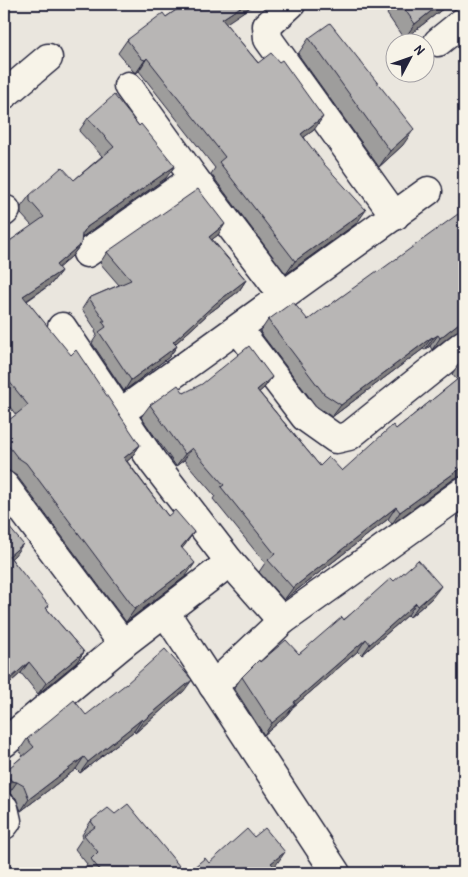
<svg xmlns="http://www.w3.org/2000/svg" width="468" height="877" font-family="'Patrick Hand',sans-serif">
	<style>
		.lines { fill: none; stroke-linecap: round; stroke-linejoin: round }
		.street-casing { stroke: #22223b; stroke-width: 31 }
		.street { stroke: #f7f3e8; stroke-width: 28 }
		.wall { fill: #9e9d9c; stroke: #22223b }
		.shaded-wall { fill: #817f7f; stroke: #22223b }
		.building { fill: #b8b6b5; stroke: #22223b }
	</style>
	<rect width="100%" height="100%" fill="#eae6de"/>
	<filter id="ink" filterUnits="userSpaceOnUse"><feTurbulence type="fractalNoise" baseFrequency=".02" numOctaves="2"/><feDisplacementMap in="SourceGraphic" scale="10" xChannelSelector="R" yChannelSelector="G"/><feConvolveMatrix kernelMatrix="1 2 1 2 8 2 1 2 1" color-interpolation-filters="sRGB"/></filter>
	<g filter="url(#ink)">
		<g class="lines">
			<defs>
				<g id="street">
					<path d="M 291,4 L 267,26 L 268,39 L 395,216"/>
					<path d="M 438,42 L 464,21"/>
					<path d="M 128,86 L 194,178 L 283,295"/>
					<path d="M 4,95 L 48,58"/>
					<path d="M 4,212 L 6,210"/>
					<path d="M 87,253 L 194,178"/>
					<path d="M 62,327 L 153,462 L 230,562 L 282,621"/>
					<path d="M 238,329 L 305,417 L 336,439 L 349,436 L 464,344"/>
					<path d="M 120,413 L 428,191"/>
					<path d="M 4,485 L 123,644"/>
					<path d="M 165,612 L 336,873"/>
					<path d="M 213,686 L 282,621 L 464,491"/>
					<path d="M 4,743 L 123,644 L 230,562"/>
					<path d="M 4,808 L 7,821 L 4,825"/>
				</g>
			</defs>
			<use href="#street" class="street-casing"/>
			<use href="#street" class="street"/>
		</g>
		<g class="wall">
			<path d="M 185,4 L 255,4 L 225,23 L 314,130 L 304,137 L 357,223 L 286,274 L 211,174 L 215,168 L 139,71 L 136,73 L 133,71 L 118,53 L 127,40 L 166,17 Z"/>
			<path d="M 394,4 L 449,4 L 404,39 L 387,14 Z"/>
			<path d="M 309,38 L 403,145 L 379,167 L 298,54 Z"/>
			<path d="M 88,118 L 166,178 L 81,238 L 81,244 L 72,256 L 58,268 L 61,271 L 51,284 L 27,301 L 140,445 L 131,458 L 127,461 L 168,516 L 194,532 L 182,548 L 186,576 L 126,622 L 17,476 L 8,470 L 4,465 L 4,424 L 16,415 L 4,399 L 4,245 L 32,226 L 21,214 L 21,207 L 30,195 L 74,180 L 102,156 L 79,131 Z"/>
			<path d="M 464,221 L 464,329 L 462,329 L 455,332 L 432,350 L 430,346 L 425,350 L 423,349 L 332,417 L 316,406 L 260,332 L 268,320 L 308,320 L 378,272 Z"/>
			<path d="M 218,235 L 212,239 L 246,280 L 239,291 L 208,314 L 175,344 L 177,346 L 169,357 L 124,391 L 92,343 L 97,335 L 95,332 L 96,330 L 82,309 L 89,298 L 119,285 L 100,263 L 107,252 Z"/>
			<path d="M 464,359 L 464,476 L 455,478 L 392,524 L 388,519 L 284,600 L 259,572 L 265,563 L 213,499 L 215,496 L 184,460 L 176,466 L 141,417 L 150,405 L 184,393 L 272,377 L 264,388 L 259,392 L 320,466 L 342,471 L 396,429 L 457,380 L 452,374 L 460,362 Z"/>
			<path d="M 464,507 L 464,523 L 458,515 Z"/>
			<path d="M 4,521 L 15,555 L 11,558 L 47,609 L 84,652 L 76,663 L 38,694 L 21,673 L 4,688 Z"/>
			<path d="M 394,581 L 432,598 L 410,617 L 408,615 L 362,655 L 358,651 L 293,707 L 287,715 L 264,735 L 234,688 L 242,677 L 260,662 L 299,654 Z"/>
			<path d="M 184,691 L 135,733 L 134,731 L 80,773 L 76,769 L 21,811 L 16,798 L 9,793 L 4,792 L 4,773 L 23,756 L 19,751 L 27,739 L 86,715 Z"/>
			<path d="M 115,814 L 185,873 L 82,873 L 87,864 L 75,849 L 83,837 L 82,835 L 91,821 Z"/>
		</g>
		<g class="shaded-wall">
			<path d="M 245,4 L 255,4 L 213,32 L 222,19 Z"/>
			<path d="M 440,4 L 449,4 L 404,39 L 415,24 Z"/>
			<path d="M 147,58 L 139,71 L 136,73 L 145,60 Z"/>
			<path d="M 323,117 L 314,130 L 292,146 L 301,134 Z"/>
			<path d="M 414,129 L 403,145 L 379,167 L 390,151 Z"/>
			<path d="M 175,166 L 166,178 L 78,240 L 73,247 L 87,227 Z"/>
			<path d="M 366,210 L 357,223 L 286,274 L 295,261 Z"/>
			<path d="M 225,224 L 218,235 L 202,247 L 209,237 Z"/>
			<path d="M 81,244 L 72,256 L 47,278 L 56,265 Z"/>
			<path d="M 61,271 L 51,284 L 14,309 L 23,296 Z"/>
			<path d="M 246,280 L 239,291 L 208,314 L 166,352 L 173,342 L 216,303 Z"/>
			<path d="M 464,319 L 464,329 L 462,329 L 455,332 L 432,350 L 440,338 Z"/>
			<path d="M 438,335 L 430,346 L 425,350 L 433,338 Z"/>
			<path d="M 432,337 L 423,349 L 332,417 L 341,405 Z"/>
			<path d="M 177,346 L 169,357 L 124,391 L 131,380 Z"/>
			<path d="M 272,377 L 264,388 L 248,402 L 257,390 Z"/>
			<path d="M 140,445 L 131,458 L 115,471 L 124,458 Z"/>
			<path d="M 192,448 L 184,460 L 176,466 L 185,454 Z"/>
			<path d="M 464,466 L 464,476 L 455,478 L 392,524 L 400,512 Z"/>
			<path d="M 396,507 L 388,519 L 284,600 L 293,588 Z"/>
			<path d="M 194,532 L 185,545 L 172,560 L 181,547 Z"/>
			<path d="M 23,544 L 15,555 L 4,565 L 9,556 Z"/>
			<path d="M 195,563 L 186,576 L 126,622 L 135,609 Z"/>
			<path d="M 441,586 L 432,598 L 410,617 L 418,606 Z"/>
			<path d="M 416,603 L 408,615 L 362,655 L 370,644 Z"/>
			<path d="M 366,639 L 358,651 L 293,707 L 287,715 L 264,735 L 272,723 L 294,702 Z"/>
			<path d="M 84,652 L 76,663 L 38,694 L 46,683 Z"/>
			<path d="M 29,662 L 21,673 L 4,688 L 10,679 Z"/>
			<path d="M 192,680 L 184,691 L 135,733 L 143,721 Z"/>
			<path d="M 142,719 L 134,731 L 80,773 L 88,762 Z"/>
			<path d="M 84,757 L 76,769 L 21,811 L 29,799 Z"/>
			<path d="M 12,781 L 17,782 L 9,793 L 4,793 Z"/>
			<path d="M 285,852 L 276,865 L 265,873 L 271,863 Z"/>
		</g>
		<g class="building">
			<path d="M 185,4 L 245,4 L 222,19 L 258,63 L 271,53 L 279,62 L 282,60 L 323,117 L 301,134 L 324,164 L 366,210 L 295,261 L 219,162 L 225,157 L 147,58 L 145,60 L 142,59 L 127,40 L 163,13 L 166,17 Z"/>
			<path d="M 401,4 L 440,4 L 415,24 Z"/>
			<path d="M 330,23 L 414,129 L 390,151 L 309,38 Z"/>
			<path d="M 114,95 L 139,126 L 141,124 L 175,166 L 87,227 L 82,234 L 81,244 L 56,265 L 61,271 L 23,296 L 71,355 L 76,350 L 140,445 L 124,458 L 168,516 L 175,510 L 194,532 L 181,547 L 195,563 L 135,609 L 26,463 L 17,457 L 4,440 L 4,424 L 28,405 L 4,375 L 4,245 L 44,217 L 30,201 L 30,195 L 62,167 L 74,180 L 114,147 L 88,118 Z"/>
			<path d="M 198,189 L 225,224 L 209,237 L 246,280 L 216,303 L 173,342 L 177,346 L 131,380 L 99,332 L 106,327 L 102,321 L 105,321 L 89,298 L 131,280 L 107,252 Z"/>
			<path d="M 458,214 L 464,221 L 464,319 L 440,338 L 438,335 L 433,338 L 432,337 L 341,405 L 324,394 L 268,320 L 293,302 L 308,320 L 326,306 L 327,307 L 377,271 L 378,272 Z"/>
			<path d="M 249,346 L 272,377 L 257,390 L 320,466 L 329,457 L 342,471 L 393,425 L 396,429 L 464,374 L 464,466 L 400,512 L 396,507 L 293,588 L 268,560 L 275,554 L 221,487 L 224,485 L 192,448 L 185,454 L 150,405 L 178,385 L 184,393 L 202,384 Z"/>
			<path d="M 464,359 L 464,366 L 460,362 Z"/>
			<path d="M 4,521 L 23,544 L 9,556 L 49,606 L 46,608 L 84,652 L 46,683 L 29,662 L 10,679 L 4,671 Z"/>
			<path d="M 418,560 L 441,586 L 418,606 L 416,603 L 370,644 L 366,639 L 294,702 L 295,704 L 272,723 L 242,677 L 259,660 L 260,662 L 286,640 L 299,654 L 342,617 L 344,620 L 391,578 L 394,581 Z"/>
			<path d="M 165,649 L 192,680 L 143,721 L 142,719 L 88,762 L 84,757 L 29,799 L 24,786 L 17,782 L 12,781 L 4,772 L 34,747 L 27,739 L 74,700 L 86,715 L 126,684 Z"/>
			<path d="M 128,804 L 185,873 L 152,873 L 149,870 L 145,873 L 114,873 L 112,871 L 110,873 L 102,873 L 91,859 L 98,852 L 84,835 L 95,827 L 91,821 L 108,808 L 115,814 Z"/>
			<path d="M 265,828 L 285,852 L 271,863 L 280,873 L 187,873 L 205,858 L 209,863 L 247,829 L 254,837 Z"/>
		</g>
	</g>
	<rect width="468" height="877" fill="none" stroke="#f7f3e8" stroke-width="20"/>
	<rect x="10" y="10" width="448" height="857" fill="none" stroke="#22223b" stroke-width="2" filter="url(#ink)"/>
	<g transform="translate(410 58) rotate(49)"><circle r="24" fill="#f7f3e8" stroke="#a29fa3"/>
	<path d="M0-4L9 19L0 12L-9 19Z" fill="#22223b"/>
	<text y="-8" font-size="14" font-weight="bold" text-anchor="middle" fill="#22223b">N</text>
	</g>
</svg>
